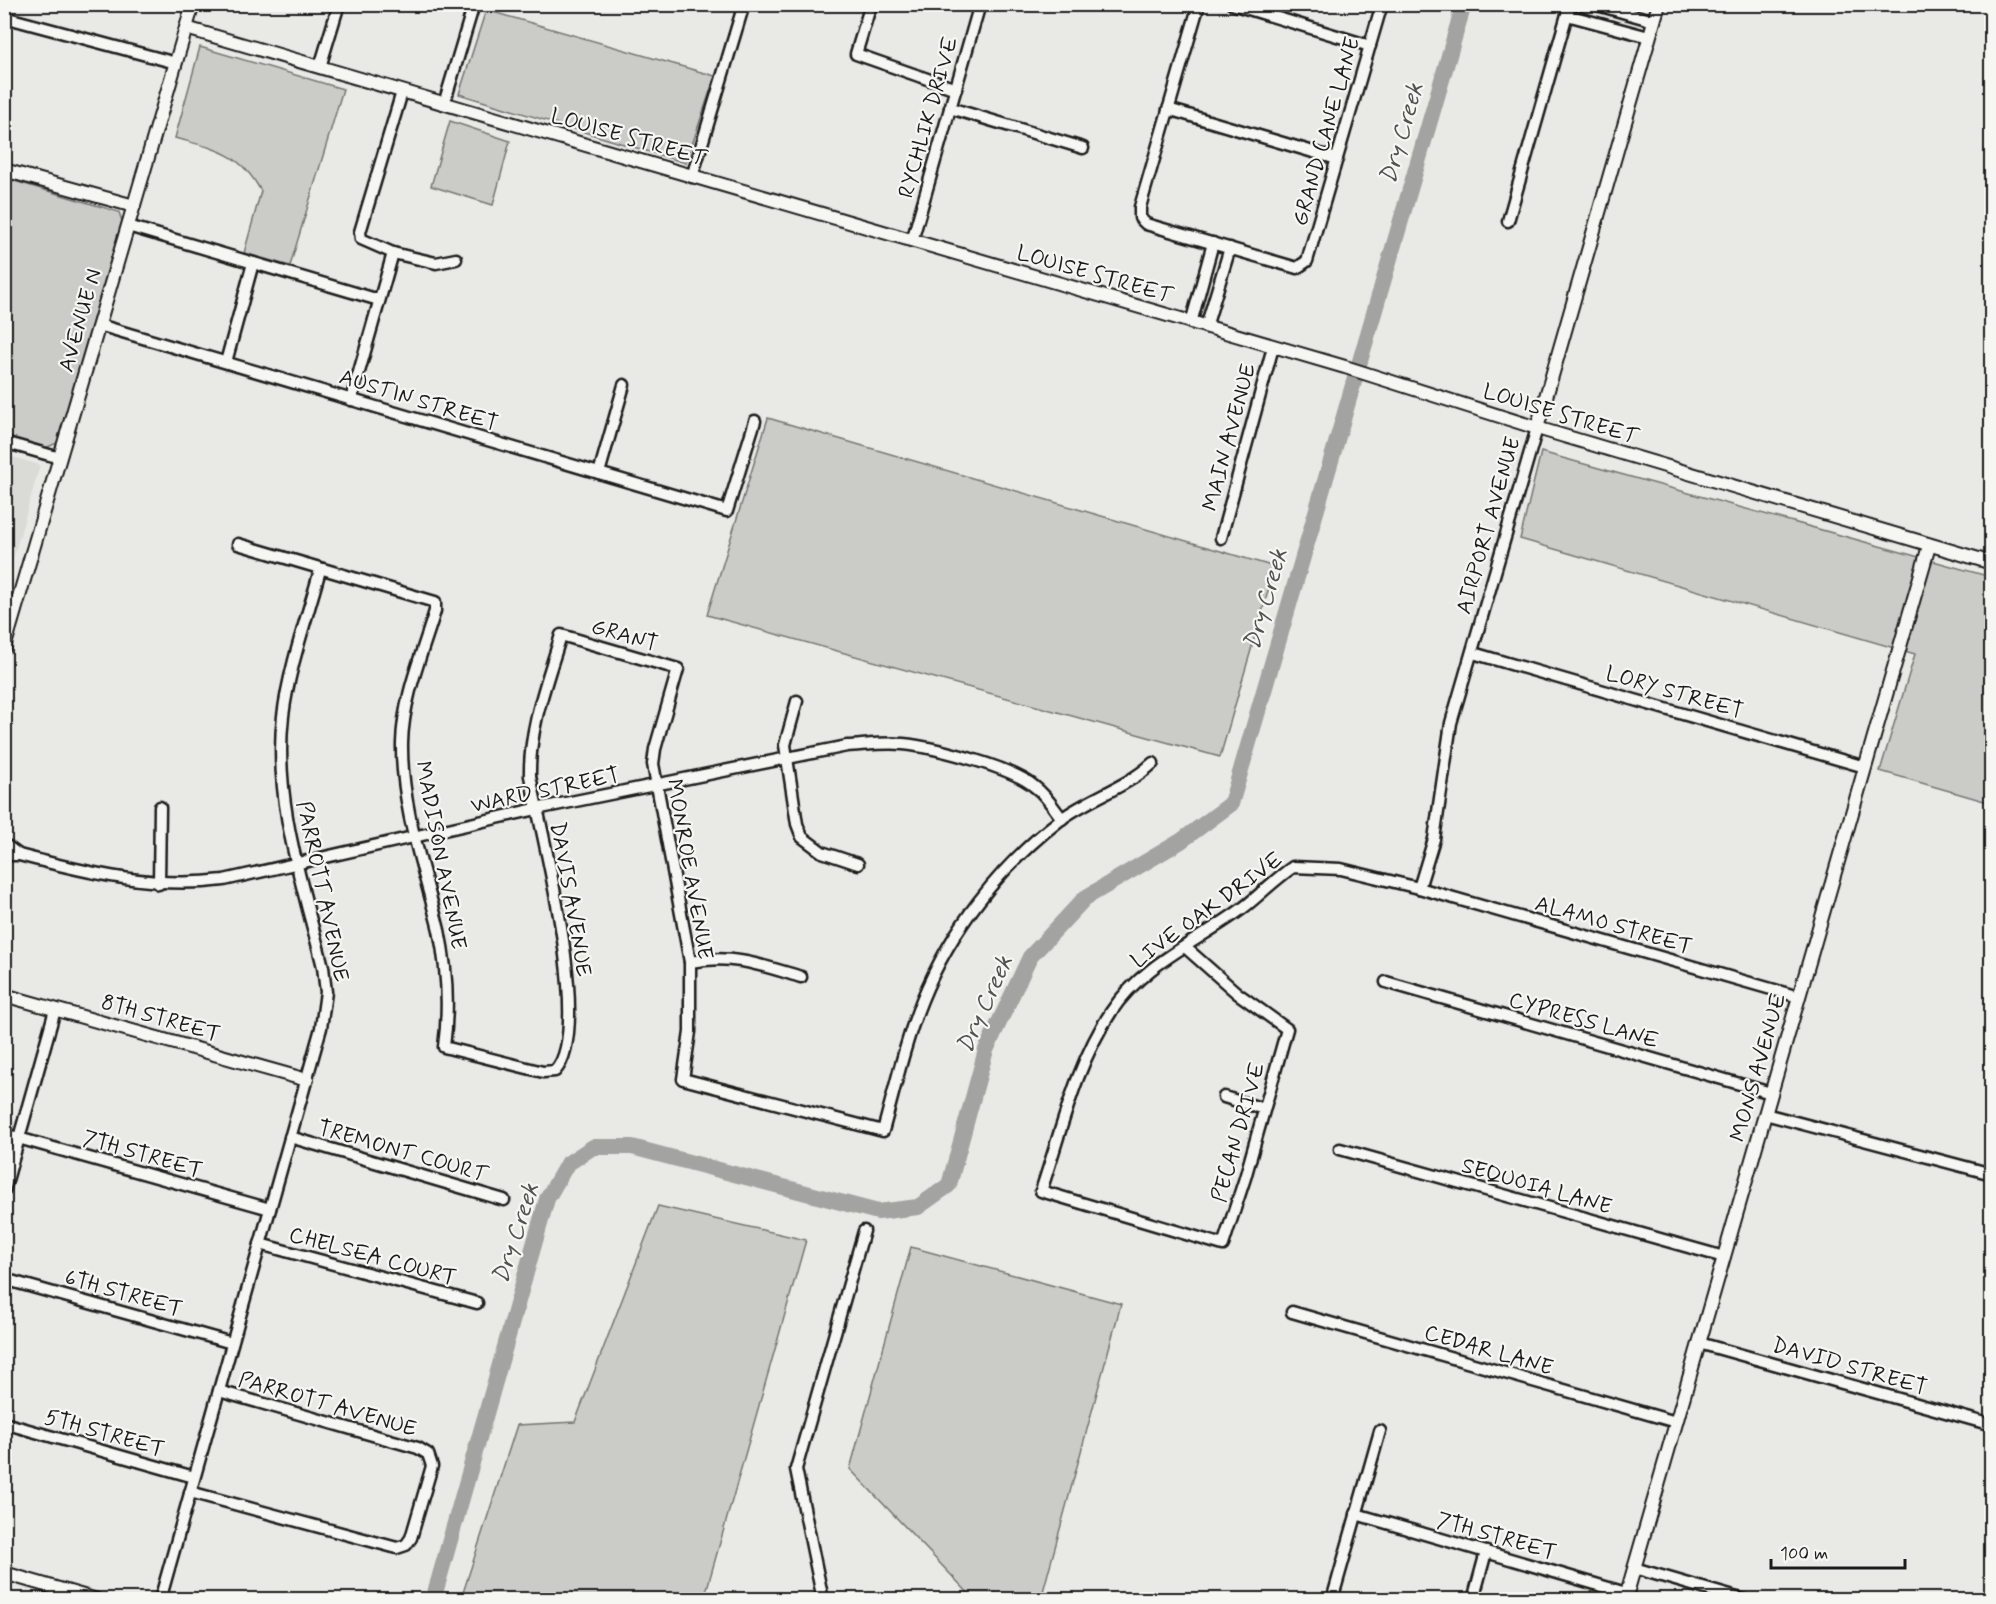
<svg xmlns="http://www.w3.org/2000/svg" width="1996" height="1604" font-family="Mynerve,sans-serif">
	<style>
		.built { fill: #dadad6 }
		.green { fill: #cbcbc7; stroke: #747472; stroke-width: 1.5 }
		.lines { fill: none; stroke-linecap: round; stroke-linejoin: round }
		.river { stroke: #a3a3a1; stroke-width: 16 }
		.minor-casing { stroke: #1c1c1c; stroke-width: 15 }
		.tertiary-casing { stroke: #1c1c1c; stroke-width: 16 }
		.minor { stroke: #f6f6f2; stroke-width: 10 }
		.tertiary { stroke: #f6f6f2; stroke-width: 12 }
		.labels { text-anchor: middle; stroke-width: 4.5; stroke-linejoin: round; paint-order: stroke }
		.street-label { font-size: 22px; fill: #1c1c1c; stroke: #f6f6f2 }
		.water-label { font-size: 24px; font-style: italic; fill: #525251; stroke: #f6f6f2 }
	</style>
	<rect width="100%" height="100%" fill="#e9e9e5"/>
	<filter id="ink" filterUnits="userSpaceOnUse"><feTurbulence type="fractalNoise" baseFrequency=".0167" numOctaves="2"/><feDisplacementMap in="SourceGraphic" scale="12" xChannelSelector="R" yChannelSelector="G"/><feConvolveMatrix kernelMatrix="1 2 1 2 8 2 1 2 1" color-interpolation-filters="sRGB"/></filter>
	<g filter="url(#ink)">
		<path class="built" d="M 5,455 L 40,465 L 5,587 L 4,455 Z"/>
		<g class="green">
			<path d="M 486,10 L 715,76 L 686,163 L 459,94 Z"/>
			<path d="M 200,47 L 343,89 L 290,266 L 244,253 L 261,191 C 239,151 215,149 175,138 Z"/>
			<path d="M 450,121 L 510,141 L 493,205 L 431,186 Z"/>
			<path d="M 4,178 L 119,212 L 122,221 L 57,443 L 43,449 L 5,438 Z"/>
			<path d="M 768,418 L 1275,567 L 1220,757 L 707,615 Z"/>
			<path d="M 1541,452 L 1991,577 L 1991,803 L 1880,771 L 1915,654 L 1520,539 Z"/>
			<path d="M 658,1206 L 806,1240 L 704,1599 L 461,1599 L 517,1425 L 575,1422 Z"/>
			<path d="M 911,1247 L 1121,1304 L 1041,1599 L 974,1599 L 850,1469 Z"/>
		</g>
		<g class="lines">
			<path class="river" d="M 433,1600 L 547,1199 L 567,1164 L 593,1147 L 632,1147 L 878,1212 L 918,1207 L 949,1185 L 986,1050 L 1030,957 L 1085,898 L 1181,841 L 1231,804 L 1464,4"/>
			<defs>
				<g id="minor">
					<path d="M 871,4 L 856,54 L 956,89"/>
					<path d="M 1199,4 L 1140,207 L 1140,218 L 1146,224 L 1297,268 L 1307,261 L 1382,4"/>
					<path d="M 1232,4 L 1370,46"/>
					<path d="M 1594,4 L 1654,21"/>
					<path d="M 1567,15 L 1649,37"/>
					<path d="M 4,17 L 176,63"/>
					<path d="M 320,67 L 339,4"/>
					<path d="M 402,92 L 360,232 L 361,239 L 393,253 L 436,263 L 456,259"/>
					<path d="M 444,104 L 474,4"/>
					<path d="M 950,108 L 1083,148"/>
					<path d="M 1168,109 L 1337,159"/>
					<path d="M 692,177 L 744,4"/>
					<path d="M 1508,221 L 1570,4"/>
					<path d="M 128,226 L 379,300"/>
					<path d="M 912,241 L 980,4"/>
					<path d="M 1191,323 L 1213,243"/>
					<path d="M 99,325 L 727,511 L 755,421"/>
					<path d="M 1206,327 L 1230,248"/>
					<path d="M 226,362 L 253,263"/>
					<path d="M 351,400 L 393,253"/>
					<path d="M 4,442 L 60,458"/>
					<path d="M 599,473 L 624,385"/>
					<path d="M 1221,538 L 1273,347"/>
					<path d="M 238,544 L 435,602 L 435,611 C 422,654 403,698 402,743 C 401,807 424,869 439,930 C 447,968 449,1009 444,1047 L 543,1072 L 555,1071 C 594,1030 541,831 530,776 C 529,727 547,682 561,635 L 678,669 L 655,749 L 653,764 L 690,962 L 690,1032 L 683,1079 L 883,1131 C 895,1088 905,1042 922,1000 C 951,929 999,867 1060,820 C 1089,798 1126,788 1153,763"/>
					<path d="M 1473,653 L 1865,767"/>
					<path d="M 797,701 L 785,745 L 797,824 L 802,837 L 822,852 L 858,864"/>
					<path d="M 4,844 L 19,855"/>
					<path d="M 4,855 L 19,855 C 88,873 153,889 224,880 L 536,809 L 847,746 C 865,745 884,742 903,744 C 934,747 1012,767 1035,787 C 1046,795 1054,808 1062,819"/>
					<path d="M 159,884 L 160,807"/>
					<path d="M 1419,888 L 1434,839 L 1451,723 L 1537,428"/>
					<path d="M 1186,948 L 1237,993 L 1287,1029 L 1245,1178 L 1223,1245 L 1041,1191 C 1061,1132 1076,1064 1111,1012 C 1142,964 1199,941 1243,908 C 1260,895 1275,879 1293,867 L 1341,869 L 1419,888 L 1799,997"/>
					<path d="M 690,962 C 733,954 761,965 801,977"/>
					<path d="M 1386,982 L 1771,1093"/>
					<path d="M 1224,1097 L 1264,1109"/>
					<path d="M 1765,1114 L 1992,1174"/>
					<path d="M 4,1134 L 270,1209"/>
					<path d="M 290,1137 L 504,1200"/>
					<path d="M 1340,1149 L 1724,1257"/>
					<path d="M 4,1191 L 55,1010"/>
					<path d="M 260,1244 L 477,1303"/>
					<path d="M 4,1279 L 232,1343"/>
					<path d="M 1292,1312 L 1676,1422"/>
					<path d="M 1699,1343 L 1992,1425"/>
					<path d="M 4,1423 L 194,1477"/>
					<path d="M 190,1492 L 397,1548 L 406,1545 L 411,1538 L 432,1466 L 428,1454 L 418,1448 L 219,1391"/>
					<path d="M 1356,1514 L 1626,1593"/>
					<path d="M 1634,1568 L 1744,1600"/>
					<path d="M 160,1600 L 321,1028 L 326,992 L 323,967 C 303,886 273,800 283,716 C 289,667 307,618 320,570"/>
					<path d="M 823,1600 L 796,1469 L 864,1231"/>
					<path d="M 1332,1600 L 1380,1431"/>
					<path d="M 1473,1600 L 1486,1552"/>
				</g>
				<g id="tertiary">
					<path d="M 186,28 L 1345,367 L 1537,428 L 1992,563"/>
					<path d="M 4,170 L 134,206"/>
					<path d="M 1537,428 L 1659,4"/>
					<path d="M 4,648 L 193,4"/>
					<path d="M 4,995 L 307,1080"/>
					<path d="M 4,1573 L 97,1600"/>
					<path d="M 1625,1600 L 1929,546"/>
				</g>
			</defs>
			<use href="#minor" class="minor-casing"/>
			<use href="#tertiary" class="tertiary-casing"/>
			<use href="#minor" class="minor"/>
			<use href="#tertiary" class="tertiary"/>
		</g>
	</g>
	<g class="labels">
		<g class="street-label">
			<text transform="translate(927 117) rotate(-74)" y="8">RYCHLIK DRIVE</text>
			<text transform="translate(1325 131) rotate(-74)" y="8">GRAND CANE LANE</text>
			<text transform="translate(629 136) rotate(16)" y="8">LOUISE STREET</text>
			<text transform="translate(1095 273) rotate(16)" y="8">LOUISE STREET</text>
			<text transform="translate(79 320) rotate(-74)" y="8">AVENUE N</text>
			<text transform="translate(419 399) rotate(17)" y="8">AUSTIN STREET</text>
			<text transform="translate(1561 413) rotate(17)" y="8">LOUISE STREET</text>
			<text transform="translate(1228 437) rotate(-75)" y="8">MAIN AVENUE</text>
			<text transform="translate(1487 525) rotate(-74)" y="8">AIRPORT AVENUE</text>
			<text transform="translate(625 634) rotate(16)" y="8">GRANT</text>
			<text transform="translate(1675 691) rotate(16)" y="8">LORY STREET</text>
			<text transform="translate(545 789) rotate(-12)" y="8">WARD STREET</text>
			<text transform="translate(442 855) rotate(79)" y="8">MADISON AVENUE</text>
			<text transform="translate(691 869) rotate(80)" y="8">MONROE AVENUE</text>
			<text transform="translate(324 891) rotate(78)" y="8">PARROTT AVENUE</text>
			<text transform="translate(572 899) rotate(80)" y="8">DAVIS AVENUE</text>
			<text transform="translate(1206 909) rotate(-36)" y="8">LIVE OAK DRIVE</text>
			<text transform="translate(1614 924) rotate(16)" y="8">ALAMO STREET</text>
			<text transform="translate(161 1017) rotate(16)" y="8">8TH STREET</text>
			<text transform="translate(1584 1019) rotate(16)" y="8">CYPRESS LANE</text>
			<text transform="translate(1757 1067) rotate(-74)" y="8">MONS AVENUE</text>
			<text transform="translate(1237 1132) rotate(-74)" y="8">PECAN DRIVE</text>
			<text transform="translate(403 1150) rotate(16)" y="8">TREMONT COURT</text>
			<text transform="translate(143 1153) rotate(16)" y="8">7TH STREET</text>
			<text transform="translate(1537 1185) rotate(16)" y="8">SEQUOIA LANE</text>
			<text transform="translate(373 1255) rotate(15)" y="8">CHELSEA COURT</text>
			<text transform="translate(124 1292) rotate(16)" y="8">6TH STREET</text>
			<text transform="translate(1489 1349) rotate(16)" y="8">CEDAR LANE</text>
			<text transform="translate(1850 1365) rotate(16)" y="8">DAVID STREET</text>
			<text transform="translate(328 1403) rotate(16)" y="8">PARROTT AVENUE</text>
			<text transform="translate(105 1432) rotate(16)" y="8">5TH STREET</text>
			<text transform="translate(1497 1535) rotate(16)" y="8">7TH STREET</text>
		</g>
		<g class="water-label">
			<text transform="translate(1401 133) rotate(-74)" y="8">Dry Creek</text>
			<text transform="translate(1265 599) rotate(-74)" y="8">Dry Creek</text>
			<text transform="translate(984 1004) rotate(-66)" y="8">Dry Creek</text>
			<text transform="translate(515 1233) rotate(-72)" y="8">Dry Creek</text>
		</g>
	</g>
	<rect width="1996" height="1604" fill="none" stroke="#f6f6f2" stroke-width="24"/>
	<rect x="12" y="12" width="1972" height="1580" fill="none" stroke="#1c1c1c" stroke-width="2" filter="url(#ink)"/>
	<path d="M1771 1559v9h134v-9" fill="none" stroke="#1c1c1c" stroke-width="3"/>
	<text x="1780" y="1559" font-size="18" fill="#1c1c1c" stroke="#f6f6f2" stroke-width="4.5" paint-order="stroke">100 m</text>
</svg>
